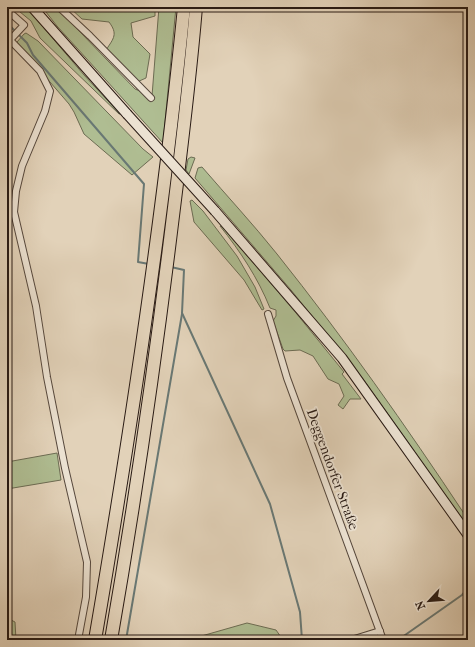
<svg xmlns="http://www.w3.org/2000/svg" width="475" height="647" font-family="'IM FELL French Canon',serif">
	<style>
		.green { fill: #afbd92; stroke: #6c6c53 }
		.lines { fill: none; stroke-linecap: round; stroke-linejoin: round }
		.stream { stroke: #697874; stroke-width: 2 }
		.minor-casing { stroke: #56483d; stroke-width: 8 }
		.secondary-casing { stroke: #281a14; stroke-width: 11 }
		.motorway-casing { stroke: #281a14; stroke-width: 14 }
		.minor { stroke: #ece2d2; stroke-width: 6 }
		.secondary { stroke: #ece2d2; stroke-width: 9 }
		.motorway { stroke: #e2d2b9; stroke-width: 12 }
		.secondary-bridge-casing { stroke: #281a14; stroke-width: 11; stroke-linecap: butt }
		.secondary-bridge { stroke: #ece2d2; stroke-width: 9 }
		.labels { text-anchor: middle; stroke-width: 3.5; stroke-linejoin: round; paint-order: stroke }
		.street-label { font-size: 14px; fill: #281a14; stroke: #ece2d2 }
	</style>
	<rect width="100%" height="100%" fill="#e2d2b9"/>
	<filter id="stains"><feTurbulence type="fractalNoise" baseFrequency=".005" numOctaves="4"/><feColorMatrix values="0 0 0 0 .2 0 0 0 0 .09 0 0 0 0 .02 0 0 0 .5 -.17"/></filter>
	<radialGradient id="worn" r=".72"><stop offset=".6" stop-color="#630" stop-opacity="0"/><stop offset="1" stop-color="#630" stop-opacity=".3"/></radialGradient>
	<g class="green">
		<path d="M 14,7 L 26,7 L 84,75 L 120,114 L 119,114 L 40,38 L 31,21 Z"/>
		<path d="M 42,7 L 56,7 L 135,89 L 152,96 L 159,7 L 176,7 L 163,143 L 57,26 Z"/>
		<path d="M 69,7 L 155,7 L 155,16 L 131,23 L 133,37 L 150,54 L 146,78 L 137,82 L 106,50 C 114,38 118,34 109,22 L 82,19 Z"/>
		<path d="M 26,33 L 38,41 L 143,149 L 153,157 L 132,175 L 84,134 L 74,112 L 69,104 L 24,52 L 17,42 L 24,34 Z"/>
		<path d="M 191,157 L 195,158 L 189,174 L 186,170 L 188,159 Z"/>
		<path d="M 202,167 C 227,196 253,224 277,254 C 344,338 406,426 465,515 L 468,519 L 468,527 L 363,379 L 291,290 L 195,178 L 198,168 Z"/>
		<path d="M 192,200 L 203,211 L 237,256 L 255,287 L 264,309 L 262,310 L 244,280 L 194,222 L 190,201 Z"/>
		<path d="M 220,226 L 222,226 L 296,313 L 344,372 L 342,374 L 361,399 L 350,399 L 343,409 L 338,405 L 344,396 L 339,384 L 328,379 L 313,356 L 300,350 L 285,351 L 283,349 L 273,321 L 276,316 L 276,310 L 270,308 C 258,278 240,251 220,226 Z"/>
		<path d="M 57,453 L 61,480 L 7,489 L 7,462 Z"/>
		<path d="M 7,618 L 15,622 L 16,640 L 7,640 Z"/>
		<path d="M 247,623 L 276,630 L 283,640 L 191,640 L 191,639 Z"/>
	</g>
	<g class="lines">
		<g class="stream">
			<path d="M 7,23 L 27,43 L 33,55 L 144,184 L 138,262 L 149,264"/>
			<path d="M 171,267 L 184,270 L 182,313 L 270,504 L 300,612 L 302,640"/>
			<path d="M 126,640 L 182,314"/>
			<path d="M 398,640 L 462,595 L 468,588"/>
		</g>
		<defs>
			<g id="minor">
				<path d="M 59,7 L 90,36 L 151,98"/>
				<path d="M 7,10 L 24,25 L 10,40 L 7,41"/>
				<path d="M 10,40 L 40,71 L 50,91 L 45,111 L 22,166 L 16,191 L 14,212 L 36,306 L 47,377 L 65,468 L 87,562 L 86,597 L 78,640"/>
				<path d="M 268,314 L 287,378 L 383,640"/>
				<path d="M 351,640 L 380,631"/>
			</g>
			<g id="secondary">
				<path d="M 32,7 L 127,114"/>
				<path d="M 215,211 L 342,358 L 468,535"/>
			</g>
			<g id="motorway">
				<path d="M 95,640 C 131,430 163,219 184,7"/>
				<path d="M 111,640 C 135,502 155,363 172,224 C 181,152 190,80 196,7"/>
			</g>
		</defs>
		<use href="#minor" class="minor-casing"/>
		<use href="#secondary" class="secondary-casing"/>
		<use href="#motorway" class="motorway-casing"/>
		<use href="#minor" class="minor"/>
		<use href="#secondary" class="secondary"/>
		<use href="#motorway" class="motorway"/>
		<defs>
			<path id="secondary-bridge" d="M 127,114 L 215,211"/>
		</defs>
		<use href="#secondary-bridge" class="secondary-bridge-casing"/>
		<use href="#secondary-bridge" class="secondary-bridge"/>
	</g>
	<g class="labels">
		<g class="street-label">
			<text transform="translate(333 469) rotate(70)" y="5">Deggendorfer Straße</text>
		</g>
	</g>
	<rect width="475" height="647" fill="none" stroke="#e2d2b9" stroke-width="24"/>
	<rect x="8" y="8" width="459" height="631" fill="none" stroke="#281a14" stroke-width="2"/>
	<rect x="12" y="12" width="451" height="623" fill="none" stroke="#281a14"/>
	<g transform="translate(429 601) rotate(244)" stroke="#ece2d2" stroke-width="3" paint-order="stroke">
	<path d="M0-3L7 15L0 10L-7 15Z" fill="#281a14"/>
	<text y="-6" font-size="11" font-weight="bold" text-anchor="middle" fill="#281a14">N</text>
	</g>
	<rect width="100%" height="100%" filter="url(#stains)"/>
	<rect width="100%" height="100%" fill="url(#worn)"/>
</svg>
